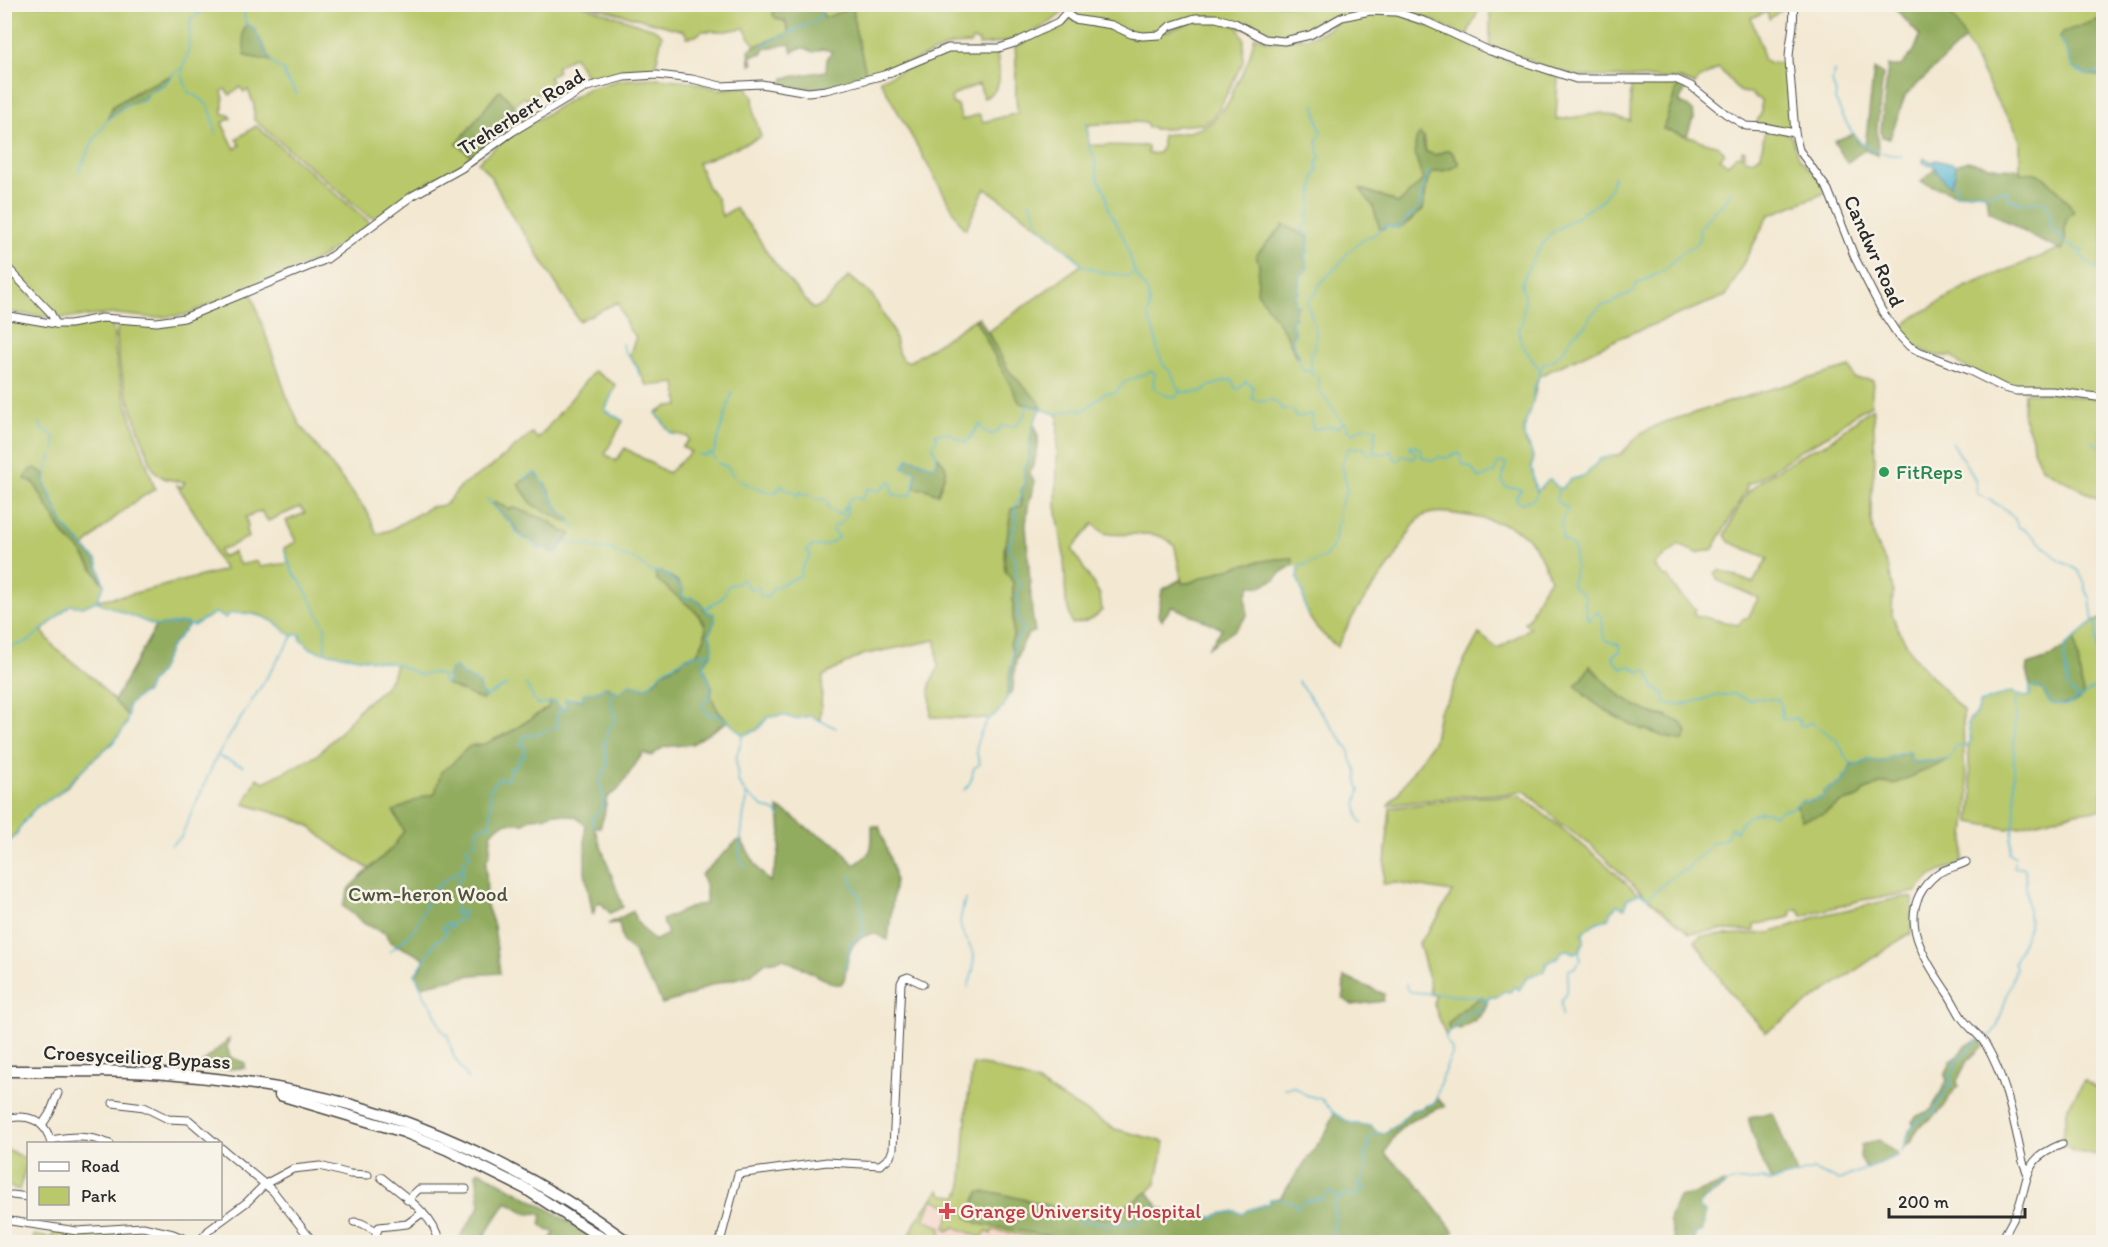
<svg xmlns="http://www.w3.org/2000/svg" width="2108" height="1247" font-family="Itim,sans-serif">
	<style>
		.built { fill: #f6d2c5 }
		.green { fill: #b8c86b; stroke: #727a4b; stroke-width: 1.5; fill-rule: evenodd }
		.forest { fill: #92ac5f; stroke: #5e6c45; stroke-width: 1.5 }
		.water { fill: #53b6d1; stroke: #3f707e; stroke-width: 1.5 }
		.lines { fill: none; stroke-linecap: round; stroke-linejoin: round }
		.stream { stroke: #53b6d1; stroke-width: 1.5 }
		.minor-casing { stroke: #494744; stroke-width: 9 }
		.highway-casing { stroke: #494744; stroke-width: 13 }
		.minor { stroke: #fff; stroke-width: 7 }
		.highway { stroke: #fff; stroke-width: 10 }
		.leisure-dot { fill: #2e9e5b; stroke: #f7f3e8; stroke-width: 2 }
		.health-dot { fill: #e0444e; stroke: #f7f3e8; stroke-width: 2 }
		.labels { text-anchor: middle; stroke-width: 5; stroke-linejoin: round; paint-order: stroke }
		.street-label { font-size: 21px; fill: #2b2b2b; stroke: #f7f3e8 }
		.leisure-label { font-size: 21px; fill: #27864d; stroke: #f7f3e8; text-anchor: start }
		.park-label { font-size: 21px; fill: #4e523b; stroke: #f7f3e8 }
		.health-label { font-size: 21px; fill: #be3a42; stroke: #f7f3e8; text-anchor: start }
	</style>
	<rect width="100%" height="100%" fill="#f7f3e8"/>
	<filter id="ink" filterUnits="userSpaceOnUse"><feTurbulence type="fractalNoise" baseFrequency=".0167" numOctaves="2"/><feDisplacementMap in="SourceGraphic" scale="12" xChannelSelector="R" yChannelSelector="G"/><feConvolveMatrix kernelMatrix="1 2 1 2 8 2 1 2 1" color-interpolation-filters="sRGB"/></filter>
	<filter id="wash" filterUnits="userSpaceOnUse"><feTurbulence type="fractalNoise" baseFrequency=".008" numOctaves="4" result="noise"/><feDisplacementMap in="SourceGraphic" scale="24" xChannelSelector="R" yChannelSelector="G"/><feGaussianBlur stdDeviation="1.35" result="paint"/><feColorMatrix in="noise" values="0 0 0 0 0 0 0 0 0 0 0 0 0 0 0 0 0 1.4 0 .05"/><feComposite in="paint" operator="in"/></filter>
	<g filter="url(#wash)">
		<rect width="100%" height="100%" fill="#f3e8d2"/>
		<path class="built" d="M 939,1190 L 944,1195 L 958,1196 L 1054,1237 L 1085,1242 L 907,1242 L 916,1221 Z"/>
		<g class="green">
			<path d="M 537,4 L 578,4 L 654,29 L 662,35 L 655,70 L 651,73 L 616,75 L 589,81 L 574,56 L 556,67 L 558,71 L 549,77 L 553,85 L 527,100 L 524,97 L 513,106 L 500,90 L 457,144 L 474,158 L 415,190 L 378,219 L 368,216 L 254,120 L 254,105 L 248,90 L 244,92 L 240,87 L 230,95 L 225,89 L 222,91 L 224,99 L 223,100 L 223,114 L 229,115 L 231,118 L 222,123 L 235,149 L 240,145 L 236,139 L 256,126 L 368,221 L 369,225 L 319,259 L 185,315 L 153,318 L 117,314 L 60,318 L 5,261 L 4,5 ZM 165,84 L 149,92 L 143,100 L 124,106 L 108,119 L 113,106 L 141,89 Z"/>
			<path d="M 1078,4 L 1481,5 L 1466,37 L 1429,19 L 1406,11 L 1383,9 L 1366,11 L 1290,39 L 1276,39 L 1210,16 L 1152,33 L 1137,33 L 1075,16 L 1074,11 Z"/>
			<path d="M 588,5 L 774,5 L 773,10 L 777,19 L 785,21 L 789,33 L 755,46 L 744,28 L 726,31 L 702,31 L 696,36 L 687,37 L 684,31 Z"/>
			<path d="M 818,5 L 1070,5 C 1048,30 1012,44 979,45 L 979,41 L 972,40 L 970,44 L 952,45 L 901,66 L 867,77 L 855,28 L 853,7 L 825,18 Z"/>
			<path d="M 1490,5 L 1788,5 L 1769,19 L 1767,11 L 1751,18 L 1761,45 L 1763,59 L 1768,63 L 1786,62 L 1787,65 L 1792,124 L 1791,128 L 1786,129 L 1756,124 L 1761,113 L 1761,101 L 1750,93 L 1740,92 L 1719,68 L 1699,79 L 1695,85 L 1681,79 L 1577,76 L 1535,64 L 1529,59 L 1490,48 Z"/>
			<path d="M 1947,5 L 2103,5 L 2103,18 L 2064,32 L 2060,38 C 2076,65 2066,74 2103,76 L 2103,395 L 2022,389 L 2001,384 L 1961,365 L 1952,356 L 1936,356 L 1914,346 L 1898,330 L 1916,316 L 1965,287 L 2059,249 L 2062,250 C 2071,235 2057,225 2074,211 L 2065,198 L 2036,173 L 2020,173 L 2020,140 L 2013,124 L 1997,101 Z"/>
			<path d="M 1366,13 L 1403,15 L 1490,54 L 1558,76 L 1556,120 L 1602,113 L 1630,121 L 1631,82 L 1679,82 L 1663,129 L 1718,146 L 1725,153 L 1720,159 L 1727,165 L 1737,155 L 1741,156 L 1742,150 L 1745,151 L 1744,159 L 1752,160 L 1761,155 L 1765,129 L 1785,132 L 1792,137 L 1799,158 L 1819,179 L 1825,193 L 1769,215 L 1726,296 L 1624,336 L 1539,376 C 1536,385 1535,395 1532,404 C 1529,414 1522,426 1524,437 C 1527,449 1537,452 1531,468 C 1534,476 1532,484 1537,491 L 1550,479 L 1558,488 L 1562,488 L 1570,480 L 1586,475 L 1600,459 L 1621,454 L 1641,433 L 1662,423 L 1764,391 L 1850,367 L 1854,378 L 1873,380 L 1871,405 L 1857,413 L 1827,436 L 1803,449 L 1757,480 L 1746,485 L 1747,488 L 1713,549 L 1697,553 L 1679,545 L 1654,565 L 1663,576 L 1668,577 C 1675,590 1684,600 1696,609 L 1694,611 L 1695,615 L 1738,625 L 1744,618 L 1748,618 L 1758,598 L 1717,580 L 1715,573 L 1720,570 L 1753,583 L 1768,558 L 1729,542 L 1725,535 C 1732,522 1738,505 1747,494 C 1763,476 1788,464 1808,451 C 1815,447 1822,447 1829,442 C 1843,431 1857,418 1873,408 L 1875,460 L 1871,499 L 1871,520 L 1875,541 L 1889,569 L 1893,591 L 1892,614 L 1899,631 L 1914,657 L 1963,711 L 1964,762 L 1969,792 L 1963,859 L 1960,863 L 1931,876 L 1916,892 L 1862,900 L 1802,916 L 1799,909 L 1791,911 L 1792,915 L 1790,917 L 1754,925 L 1754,931 L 1720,930 L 1689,933 L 1643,894 L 1592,846 L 1562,825 L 1525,791 L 1510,794 L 1471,795 L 1388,805 L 1397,795 L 1434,740 L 1439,711 L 1448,700 L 1461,667 L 1479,634 L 1498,649 L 1530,628 L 1524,622 L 1529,618 L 1540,593 L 1550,579 C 1532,529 1517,526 1469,516 C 1454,514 1437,509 1423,516 C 1411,523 1401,550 1392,562 C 1381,578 1368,593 1357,610 C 1349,622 1344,635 1337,647 C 1326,638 1311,624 1306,610 C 1303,600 1303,587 1297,578 L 1299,566 L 1293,565 L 1293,558 C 1263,559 1232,566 1204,577 C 1197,579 1190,585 1182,583 L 1175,547 C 1159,525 1126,539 1105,533 C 1101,531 1097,527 1093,524 L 1072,549 L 1100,595 L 1102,610 C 1094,620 1085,622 1072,624 L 1066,601 L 1064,557 L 1056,506 L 1058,415 L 1042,409 C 1030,422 1032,439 1029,455 C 1027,467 1021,471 1025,484 L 1021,490 L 1021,507 L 1004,549 L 1005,570 L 1013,582 L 1013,638 C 1010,645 1014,648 1014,656 C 1014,660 1011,666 1010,670 C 1007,691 1010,709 988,719 L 931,717 L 930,685 L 938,668 L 936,640 L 862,655 L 823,676 L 820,720 L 810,716 L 794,719 L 784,715 L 768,717 L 757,730 L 743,735 L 718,712 L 711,696 L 712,688 L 703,664 L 713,647 L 709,634 L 715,621 L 692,597 L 687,599 L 682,596 L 679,582 L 661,572 L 656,572 L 669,590 L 691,606 L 706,626 L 706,636 L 696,655 L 685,658 L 646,688 L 619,693 L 607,686 L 600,690 L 583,694 L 583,699 L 575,699 L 566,708 L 560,709 L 556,702 L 512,731 L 485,744 L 470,746 L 463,752 L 452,764 L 441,772 L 435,794 L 423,797 L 401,808 L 404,831 L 393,847 L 369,869 L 328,842 L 308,825 L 292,818 L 244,804 L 257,778 L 264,782 L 316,756 L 341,731 L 362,706 L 382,690 L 392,677 L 396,664 L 317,651 L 308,647 L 306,643 L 301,640 L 300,635 L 297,634 L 293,636 C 287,632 283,629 278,625 C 265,614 247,612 231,613 L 225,618 L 216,613 L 213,614 L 193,626 L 185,623 L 156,626 L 96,601 L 83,607 L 70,605 L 42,631 L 55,648 L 94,679 L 128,716 C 124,739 99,752 84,769 C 75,778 67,787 57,795 C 51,800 43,802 37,807 C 23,818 17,835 5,847 L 5,317 L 51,327 L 71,329 L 82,325 L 111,320 L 113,323 C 114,381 138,435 155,489 C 127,505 106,524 84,547 L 64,526 L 45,483 L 34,483 L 64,535 L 80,550 L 104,585 L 97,600 L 127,595 L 225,570 L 215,555 L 209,536 L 177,485 L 182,487 L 185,482 C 169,479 161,481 152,467 C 138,424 111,366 118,321 L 155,324 L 179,322 L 251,292 L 287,397 L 300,425 L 368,513 L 377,534 L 390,530 L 430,507 L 445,505 L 461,486 L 491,467 L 532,433 L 538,439 L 594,371 L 616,385 L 605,410 L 623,421 L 605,454 L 616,461 L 625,448 L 668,473 L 691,452 L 682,447 L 689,440 L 688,437 L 670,432 L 656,413 L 668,406 L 679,406 L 676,383 L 648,386 C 640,377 639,364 629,356 L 636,337 L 628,328 L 618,302 L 579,321 L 529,240 L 515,221 L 491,177 L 478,162 L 501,142 L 587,89 L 620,80 L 658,78 L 687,81 L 719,89 L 748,87 L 749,92 L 753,96 L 754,113 L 761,137 L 698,163 L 708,187 L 717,198 L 722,216 L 735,208 L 756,234 L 768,254 L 785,276 L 813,309 L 824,304 L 849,276 L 872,295 L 893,331 L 899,355 L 904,361 L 911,361 L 975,319 L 1020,403 L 1042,408 L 1009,371 L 988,332 L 1081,265 L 1076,258 L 1041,228 L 985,188 L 966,229 L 963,228 L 880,80 L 944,52 L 995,50 L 997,53 C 999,72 1005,89 984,98 L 979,84 C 968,90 959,89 951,98 L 953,104 L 957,105 L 962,120 L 979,114 L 983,122 L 1018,113 C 1013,91 1018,69 1015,47 L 1068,19 L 1110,27 L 1133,38 L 1168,31 L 1198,20 L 1216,20 L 1238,27 L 1244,39 L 1243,62 L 1218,111 L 1211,119 L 1203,124 L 1176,126 L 1169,129 L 1154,129 L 1153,127 L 1148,128 L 1146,123 L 1135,122 L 1087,125 L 1089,145 L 1148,146 L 1148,154 L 1159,153 L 1162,146 L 1162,135 C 1200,132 1211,129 1232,97 L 1231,94 L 1247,64 L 1255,36 L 1270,42 L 1307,38 L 1327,30 L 1342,19 ZM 1424,138 L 1426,152 L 1435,155 L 1445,151 L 1452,152 L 1459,164 L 1448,170 L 1432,172 L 1427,182 L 1423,209 L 1405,225 L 1398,228 L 1388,226 L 1380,229 L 1373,206 L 1362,189 L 1390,199 L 1398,205 L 1423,180 L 1417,160 L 1416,143 ZM 1284,225 L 1306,247 C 1302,262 1300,278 1298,293 L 1296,293 L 1295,304 L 1298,306 L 1291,321 L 1295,334 L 1292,339 L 1294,347 L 1299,355 L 1296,357 L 1287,335 L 1258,292 L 1259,265 L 1264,246 ZM 938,458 L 946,470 L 938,494 L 926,489 L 914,488 L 916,471 L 903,466 L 914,459 L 934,467 L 937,463 ZM 518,484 L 545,484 L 559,510 L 570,519 L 533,505 ZM 496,502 L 508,509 L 515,508 L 549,521 L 562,531 L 571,534 L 555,554 L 517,533 L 511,523 L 500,513 ZM 300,507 L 305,513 L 286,521 L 296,542 L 284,548 L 289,563 L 260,567 L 257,561 L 240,565 L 233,552 L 222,557 L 219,551 L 249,537 L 246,531 L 248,527 L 246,517 L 261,511 L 268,521 ZM 1591,666 C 1610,690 1636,713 1668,716 L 1653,733 L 1612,715 L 1584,695 L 1583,678 ZM 451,669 L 480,684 L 481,693 L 446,683 L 449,681 L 448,676 ZM 1893,756 L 1910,758 L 1913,762 C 1926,763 1936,759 1948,760 L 1894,784 L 1882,783 L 1863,791 L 1858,798 L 1840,803 L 1823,814 L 1803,800 L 1807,802 L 1824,797 L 1827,789 L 1842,782 L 1857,766 L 1868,760 L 1881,763 Z"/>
			<path d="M 4,267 L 50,315 L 48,317 L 5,312 Z"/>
			<path d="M 2024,393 L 2051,393 L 2103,400 L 2103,502 L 2042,468 L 2033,449 L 2032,438 L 2023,415 Z"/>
			<path d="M 2103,618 L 2103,809 L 2075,813 L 2007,829 L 1970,822 L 1973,793 L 1970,778 L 1968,746 L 1971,740 L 1968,724 L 1970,718 L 1977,713 L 1980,703 L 2011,692 L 2023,697 L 2030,696 L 2030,686 L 2037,687 L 2045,692 L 2050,702 C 2066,707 2070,707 2083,695 L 2075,639 L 2093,622 Z"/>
			<path d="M 1521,796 L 1600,859 L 1638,894 L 1627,899 L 1625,908 L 1617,905 L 1610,912 L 1609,919 C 1598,920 1591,925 1583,933 L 1584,942 L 1579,951 L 1573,953 L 1568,950 L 1561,951 L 1560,956 L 1547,963 L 1544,971 L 1527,977 L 1519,990 L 1515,986 L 1510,992 L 1504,991 L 1497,997 L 1490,997 L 1487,1001 L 1481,997 L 1448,1024 L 1449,1031 L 1446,1036 L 1434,1005 L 1435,995 L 1430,994 L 1429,980 L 1419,943 L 1437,919 L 1452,892 L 1396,883 L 1383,884 L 1390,808 L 1474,797 Z"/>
			<path d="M 1903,897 L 1913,898 L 1912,934 L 1907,935 L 1766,1032 L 1730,993 L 1695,941 L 1700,936 L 1770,933 L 1819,916 Z"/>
			<path d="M 973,1064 L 989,1066 L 1038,1083 L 1115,1129 L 1165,1142 L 1156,1184 L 1148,1192 L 1107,1219 L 997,1193 L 980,1192 L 967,1217 L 979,1224 L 1085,1242 L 1060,1242 L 993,1230 L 991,1234 L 986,1231 L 982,1238 L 955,1227 L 947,1231 L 945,1227 L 953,1208 L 933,1199 L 924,1220 L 941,1227 L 941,1242 L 907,1242 L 916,1221 L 939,1190 L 944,1195 L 958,1196 L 959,1192 L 961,1193 L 967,1105 Z"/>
			<path d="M 2084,1081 L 2103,1091 L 2103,1141 L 2099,1155 L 2074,1152 L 2066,1145 L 2063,1147 L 2061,1142 L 2068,1107 Z"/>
			<path d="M 5,1148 L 28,1160 L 19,1190 L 5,1185 Z"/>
			<path d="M 53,1230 L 85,1236 L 130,1232 L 146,1233 L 143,1242 L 33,1242 L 34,1235 L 52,1238 Z"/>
		</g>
		<g class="forest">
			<path d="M 774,5 L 818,5 L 825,18 L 853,7 L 855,28 L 867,77 L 834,86 L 806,89 L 782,85 L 784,78 L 826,71 L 827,59 L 832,51 L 822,49 L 813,52 C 805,47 799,46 792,53 L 790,44 L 765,48 L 763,53 L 751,56 L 753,64 L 750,65 L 749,50 L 755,46 L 789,33 L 785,21 L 777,19 L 773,15 Z"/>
			<path d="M 1892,5 L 1947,5 L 1965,39 L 1905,96 L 1890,138 L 1882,137 L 1881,131 L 1888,66 L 1901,66 L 1914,51 L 1920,36 Z"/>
			<path d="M 2103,18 L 2103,76 L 2086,75 L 2073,68 L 2065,47 L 2059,38 L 2063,32 Z"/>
			<path d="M 246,24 L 254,28 L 271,61 L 245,56 L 243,33 Z"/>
			<path d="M 1874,69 L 1883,75 L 1877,128 L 1878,156 L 1865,149 L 1847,163 L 1834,141 L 1854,134 L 1859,143 L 1865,146 Z"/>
			<path d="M 172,75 L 165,84 L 149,92 L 143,100 L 124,106 L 107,120 L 113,106 L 141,89 Z"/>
			<path d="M 1679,82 L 1687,86 L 1679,102 C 1688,107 1693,107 1694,119 L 1692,121 L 1687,136 L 1663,129 Z"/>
			<path d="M 500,90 L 526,120 L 497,136 L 474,158 L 457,144 Z"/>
			<path d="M 1420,134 L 1424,138 L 1423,142 L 1426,152 L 1435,155 L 1448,150 L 1452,152 L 1459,164 L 1448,170 L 1432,172 L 1427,182 L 1423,209 L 1405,225 L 1392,228 L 1388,226 L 1380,230 L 1373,206 L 1360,189 L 1390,199 L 1398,204 L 1423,180 C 1419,167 1409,144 1420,134 Z"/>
			<path d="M 1967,161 L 1999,168 L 2020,169 L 2020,173 C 2025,173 2031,172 2035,173 C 2049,177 2066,199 2074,211 C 2057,225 2071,235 2062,250 L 2038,240 L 1988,210 L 1986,195 L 1978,192 L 1956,194 L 1921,182 L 1936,168 L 1937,172 L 1950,186 L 1955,174 L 1956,165 Z"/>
			<path d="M 1284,225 L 1308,237 L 1309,244 L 1306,247 L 1309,248 L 1307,254 L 1304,255 L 1308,267 L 1299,279 L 1299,293 L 1296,293 L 1295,304 L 1298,306 L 1294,313 L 1296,318 L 1291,321 L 1295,334 L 1292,339 L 1294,347 L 1299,356 L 1296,357 L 1287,335 L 1257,292 L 1259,265 L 1256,255 Z"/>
			<path d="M 979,317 L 1009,371 L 1039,402 L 1042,408 L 1020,403 L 975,319 Z"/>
			<path d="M 1034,424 C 1042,439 1037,460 1029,474 L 1035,482 L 1028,507 L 1026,525 L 1032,613 L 1035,632 L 1029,633 C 1016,652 1014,668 1013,691 L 1007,697 L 1014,655 L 1010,644 L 1013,637 L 1013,582 L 1005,570 L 1004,559 L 1011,509 L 1021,506 L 1021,490 L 1025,484 C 1021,469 1027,467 1029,454 C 1030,444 1030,434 1034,424 Z"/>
			<path d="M 938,457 L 945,465 L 946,470 L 938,494 L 926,489 L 914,488 L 916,471 L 903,467 L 909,458 L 934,467 L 937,463 Z"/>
			<path d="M 35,468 L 45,474 L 45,483 L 64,526 L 97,561 L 104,585 L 80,550 L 64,535 L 34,483 L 25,479 L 29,471 Z"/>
			<path d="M 535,473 L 545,484 L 559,510 L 570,520 L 567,522 L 533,505 L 518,484 Z"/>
			<path d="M 496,502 L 508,509 L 515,508 L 549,521 L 562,531 L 571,533 L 555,554 L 546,548 L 538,549 L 532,540 C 518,539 519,531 511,522 C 505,516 498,511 492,504 Z"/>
			<path d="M 1293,558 L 1293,565 L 1280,573 L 1276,579 L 1259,587 L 1251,585 L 1246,596 L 1247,616 L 1235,630 L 1208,648 L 1222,629 C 1206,620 1188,615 1172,606 L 1162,620 L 1158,615 L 1162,590 L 1181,579 L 1182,583 C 1190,585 1197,579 1204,577 C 1232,566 1263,559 1293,558 Z"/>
			<path d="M 655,572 C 665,571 678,581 683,589 L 682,596 L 687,599 L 692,597 L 702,604 L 706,612 L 714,614 L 715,621 L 709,634 L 713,647 L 712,653 L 703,664 L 712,688 L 711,696 L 718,711 L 728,721 L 692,744 L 664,747 L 651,756 L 643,753 L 618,790 L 607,797 L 604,816 L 600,827 L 594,827 L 623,907 L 610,913 L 600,902 L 596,904 L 593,915 L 585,872 L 585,825 L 576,817 L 554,813 L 543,817 L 531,818 L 524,823 L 506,823 L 497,827 L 491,834 L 490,853 L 486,861 L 487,906 L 494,926 L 500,973 L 472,975 L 421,986 L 415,974 L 423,965 L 424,958 L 390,942 L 385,933 L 365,924 L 343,906 L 350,887 L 393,847 L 404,831 L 393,811 L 423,797 L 435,794 L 441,772 L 452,764 L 463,752 L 470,746 L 485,744 L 512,731 L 548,708 L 550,702 L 556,702 L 561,709 L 566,708 L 565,699 L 583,700 L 583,694 L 600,690 L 605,686 L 619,693 L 630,684 L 646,688 L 659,678 L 661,673 L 679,664 L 685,658 L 689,659 L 693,654 L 696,655 C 718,623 699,614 675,595 C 668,590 665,584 657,581 Z"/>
			<path d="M 185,623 L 189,625 L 170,648 L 159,673 L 151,682 L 146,693 L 140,695 L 128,706 L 128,716 L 114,701 L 156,626 Z"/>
			<path d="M 2075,639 L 2083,695 C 2073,707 2063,706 2049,702 L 2042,689 L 2030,686 L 2027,674 L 2028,665 L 2051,657 Z"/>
			<path d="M 1590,665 C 1602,681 1615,693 1632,703 C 1639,708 1648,712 1657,715 C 1669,718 1683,719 1687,733 L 1683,741 L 1664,737 L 1646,729 L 1643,730 C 1618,719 1593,705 1575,685 L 1583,678 Z"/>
			<path d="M 456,667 L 462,675 L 480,684 L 481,693 L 485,697 L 482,700 L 446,684 L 449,681 L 447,676 L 451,669 Z"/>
			<path d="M 1906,752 L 1911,754 L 1910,758 L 1914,762 L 1949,760 L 1894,784 L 1882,783 L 1863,791 L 1858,798 L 1840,803 L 1823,814 L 1802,820 L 1796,805 L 1803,800 L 1807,802 L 1824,797 L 1823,792 L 1842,782 L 1843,776 L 1846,777 L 1852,764 C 1860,767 1862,763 1868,760 L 1881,762 Z"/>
			<path d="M 778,808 L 791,815 L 805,827 L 838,845 L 854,865 C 874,853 872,848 872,826 L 879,826 L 893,868 L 895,880 L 888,940 L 874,933 C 845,940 850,956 844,980 L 841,984 L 834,984 L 782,958 L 780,960 L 766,962 L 750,975 L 710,985 L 691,995 L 662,1004 L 656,990 L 640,968 L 634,952 L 623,943 L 619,923 L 608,924 L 633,911 L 636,921 L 654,941 L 668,934 L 662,920 L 696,905 L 706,904 L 706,888 L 701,875 L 736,842 L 741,840 L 759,870 L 770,882 C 780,854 784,837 778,808 Z"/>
			<path d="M 1344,977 L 1384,994 L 1383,1001 L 1352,1005 L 1343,998 Z"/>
			<path d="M 1481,997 L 1487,1001 C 1487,1016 1471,1022 1460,1029 L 1456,1028 L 1449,1031 L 1448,1024 L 1456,1014 Z"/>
			<path d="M 229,1039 L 227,1047 L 230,1057 L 245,1063 L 245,1068 L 203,1070 L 201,1064 Z"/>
			<path d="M 1979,1040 L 1984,1045 L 1967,1061 L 1957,1081 L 1958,1086 C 1950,1093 1947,1104 1939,1112 C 1924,1128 1920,1118 1911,1143 L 1909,1142 L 1903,1149 L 1910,1129 L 1914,1125 L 1912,1122 L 1917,1116 L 1931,1110 L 1947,1081 L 1945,1076 L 1951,1061 L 1956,1058 L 1965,1046 Z"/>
			<path d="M 1437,1098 L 1445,1106 C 1414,1118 1398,1122 1385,1154 L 1416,1182 L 1454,1232 L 1435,1242 L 1085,1242 L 979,1224 L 967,1217 L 979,1192 L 997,1193 L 1106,1219 L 1148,1192 L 1159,1208 L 1164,1209 C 1170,1219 1178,1219 1187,1220 C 1199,1211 1202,1219 1215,1217 L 1216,1215 L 1235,1211 L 1242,1214 L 1248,1210 L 1270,1203 L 1270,1199 L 1280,1198 L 1327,1131 L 1334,1113 L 1350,1123 L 1371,1126 L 1378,1133 L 1387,1133 L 1389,1129 L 1396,1126 L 1412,1110 C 1421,1110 1427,1105 1435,1103 Z"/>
			<path d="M 1773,1113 L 1797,1174 L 1771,1181 L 1758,1153 L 1749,1121 L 1749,1117 Z"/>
			<path d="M 1879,1140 L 1898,1155 L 1867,1169 L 1860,1157 L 1861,1145 Z"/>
			<path d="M 480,1171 L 555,1213 L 598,1242 L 549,1242 L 555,1232 L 547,1230 L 540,1224 L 542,1216 L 539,1213 L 528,1214 L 509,1203 L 506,1203 L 480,1242 L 457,1242 L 480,1206 L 476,1173 Z"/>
			<path d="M 1724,1183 L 1724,1186 L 1702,1201 L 1699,1207 L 1705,1212 L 1703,1231 L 1695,1234 L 1696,1237 L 1694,1242 L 1675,1242 L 1669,1219 L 1679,1197 L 1685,1197 Z"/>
		</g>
		<path class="water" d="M 1924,158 L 1931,162 L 1936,160 L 1956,165 L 1955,174 L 1950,186 L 1937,172 L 1936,168 L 1923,162 Z"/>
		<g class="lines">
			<g class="stream">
				<path d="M 242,4 L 246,24 L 254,28 C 262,44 267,63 284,71 L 285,77 L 297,94"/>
				<path d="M 2059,38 L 2065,47 L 2073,68 L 2086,75 L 2104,72"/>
				<path d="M 763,45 L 819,19 L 822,12 L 818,4"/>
				<path d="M 183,67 L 182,75 L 188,92 C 212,102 212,112 216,135"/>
				<path d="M 1834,71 L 1832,82 L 1836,94 L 1835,99 C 1852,136 1859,153 1902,156"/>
				<path d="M 1086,121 L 1089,148 L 1094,156 L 1098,179 L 1106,193 L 1108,208 L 1125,240 L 1135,273 L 1147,291 L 1150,302 L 1148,315 L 1157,342 L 1157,350 L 1164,366 L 1169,370 L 1180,391"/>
				<path d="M 79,171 L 92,143 L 107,120 L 124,106 L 143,100 L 149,92 L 165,84 L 172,75 L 183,67 L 188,54 L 191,18 L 199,14 L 207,4"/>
				<path d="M 1952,182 L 1956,185 L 1956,194 L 1978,192 L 1986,195 L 2004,190 L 2009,193 L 2008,198 C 2019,205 2032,203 2045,202 L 2051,216 L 2052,231 L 2059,233 L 2065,244 L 2072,246 L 2073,249 L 2084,250 L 2080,255 L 2093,267 L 2097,267 L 2098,270 L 2104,272"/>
				<path d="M 1029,201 L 1041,228 L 1076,258 L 1081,265 C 1088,267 1094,270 1101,272 C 1110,274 1118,274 1127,277 L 1133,273"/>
				<path d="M 622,344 C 625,357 637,360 639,375"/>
				<path d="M 1539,369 L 1521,343 L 1518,327 L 1522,324 L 1525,298 L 1521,284 L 1533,258 L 1550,234 L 1601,201 L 1610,189 L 1614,176"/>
				<path d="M 1310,371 L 1305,372 L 1299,363 L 1299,356 L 1294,347 L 1292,339 L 1295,334 L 1291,321 L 1296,318 L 1294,313 L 1298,306 L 1295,304 L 1296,293 L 1299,293 L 1299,279 L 1308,267 L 1304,254 L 1307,254 L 1309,248 L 1306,247 L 1309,244 L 1309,234 L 1302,231 L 1304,226 L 1309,222 L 1307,216 L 1310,213 L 1315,175 L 1318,171 L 1316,165 L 1320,158 L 1317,141 L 1321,133 L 1314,103"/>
				<path d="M 613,392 L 605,410 L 623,421"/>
				<path d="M 656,413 C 663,420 666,428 674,435"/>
				<path d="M 39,422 L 42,430 L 51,433 L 55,440 L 55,450 L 48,463 L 45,483 L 64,526 L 97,561 L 104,585 L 96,601"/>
				<path d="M 1343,423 C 1333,412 1330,401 1319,392 L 1318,377 L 1312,375 L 1310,353 L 1315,349 L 1316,332 L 1307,302 L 1313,294 L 1315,295 L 1320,284 L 1343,260 L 1347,253 L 1366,238 L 1374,235 L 1383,227 L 1388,226 L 1392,228 L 1402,226 L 1405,220 L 1420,208 L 1421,197 L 1429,171"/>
				<path d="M 1952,442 L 1975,479 L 1977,493 C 1993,504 2011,506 2018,527 L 2025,529 L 2059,560 L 2078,570 L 2085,584 L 2085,590 L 2090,597 L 2093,622 L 2096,622 L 2098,671"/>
				<path d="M 2092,442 L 2096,443 L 2104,449"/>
				<path d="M 699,454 L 704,456 L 710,453 L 715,459"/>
				<path d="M 713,455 L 732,393"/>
				<path d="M 717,463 L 728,467 C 734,484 757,487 772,493 L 779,490 L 780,485 L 784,486 L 785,490 L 793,491 L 797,497 L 801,491 L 803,495 L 812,495 L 818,500 L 824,499 L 827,501 L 829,509 L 840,515 L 846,506"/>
				<path d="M 524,479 L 535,473 L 538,474 L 559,510 L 570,520 L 575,527"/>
				<path d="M 1558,488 L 1562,488 L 1570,480 L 1586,475 L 1600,459 L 1613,456"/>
				<path d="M 1536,490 L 1531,468 L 1533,462 L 1530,447 L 1524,437 L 1526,420 L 1533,401 L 1533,392 L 1543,364 C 1568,359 1564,335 1587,325 L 1590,316 L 1602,305 L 1609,304 L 1632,292 L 1637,284 L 1663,271 L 1686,249 C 1698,248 1701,238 1699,228 C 1706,223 1707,218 1712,213 C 1720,203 1726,206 1730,191"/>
				<path d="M 487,499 L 511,523 L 517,533 L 524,539 L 532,540 L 538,549 L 546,548 L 555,554 L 564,541 L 575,544 L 582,543 L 586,546 L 592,546 L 595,549 L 613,549 L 615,553 L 636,560 L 650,571 L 666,574 C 671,581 678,582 683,589 L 682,596 L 687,599 L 692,597 L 704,607"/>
				<path d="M 285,552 L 293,573 L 300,581 L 325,626 L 325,651"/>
				<path d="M 1307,614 C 1304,603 1303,587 1297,578 L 1299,566 C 1322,562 1338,552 1336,526 L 1340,521 L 1338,516 L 1340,506 L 1347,489 L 1342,464 L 1348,448 L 1364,448 L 1365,453 L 1369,455 L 1373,452"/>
				<path d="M 4,649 L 29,641 L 70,605 L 83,607 L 96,601 L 156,626 L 185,623 L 193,626 L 212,614 L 216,613 L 225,618 L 231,613 C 247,613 264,614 278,625 C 283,629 287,632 293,636 L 297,634 L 301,635 L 301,640 L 306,643 L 308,647 L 317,651 L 397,664 L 420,675 L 433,673 L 441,675 L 443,682 L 446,684 L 449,681 L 447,676 L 451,669 L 456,667 L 462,675 L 480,684 L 481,693 L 485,697 L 507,685"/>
				<path d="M 708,656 L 703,664 L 711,688 L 709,699 L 702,704 L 708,716 L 716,714 L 728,721 L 743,735 L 736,758 L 738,781 L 746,794 L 747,801 L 744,811 L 739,855 L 745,867"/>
				<path d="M 1298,681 L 1349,750 C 1349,760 1353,761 1356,769 C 1359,776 1355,783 1360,790 L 1356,803 C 1359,811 1356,817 1362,824"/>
				<path d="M 526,684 L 537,705 L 556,702 L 560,709 L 566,708 L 565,699 L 583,699 L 583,694 L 600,690 L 605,686 L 619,693 L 630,684 L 646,688 C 653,683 657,676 664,671 C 671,665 678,665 685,658 L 689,659 L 693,654 L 696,655 L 705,653 L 708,655 L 712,653 L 713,647 L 709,634 L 715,621 L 714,614 L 706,612 L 705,609 L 722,598 L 729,585 L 737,584 L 741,580 L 743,580 L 749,589 L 759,587 L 760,596 L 767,598 L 773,588 L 800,576 L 802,567 L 811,555 L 807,551 C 813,542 816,548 825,545 C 830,544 835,540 839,537 L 832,531 L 833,527 C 845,523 848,513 847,502 L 853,497 L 862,499 L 868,488 L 879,491 L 890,481 L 892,483 L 892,493 C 899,497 904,497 912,494 L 916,471 L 903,467 L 909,458 L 934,467 C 941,459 934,454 933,445 L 937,438 L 935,434 L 948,433 L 966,443 L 980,424 L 984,431 L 993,435 L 1002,426 L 1015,426 L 1025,415 L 1027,405 L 1058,414 L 1076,408 L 1083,411 L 1105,393 L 1116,393 C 1121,379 1138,379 1150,371 L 1155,373 L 1153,386 C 1159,394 1166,397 1176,397 L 1180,392 L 1203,392 L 1208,387 L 1229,380 L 1232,380 L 1235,388 L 1239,389 L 1246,381 L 1253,387 L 1252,398 C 1260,405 1269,397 1276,402 C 1279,404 1280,408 1283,410 L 1293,410 L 1296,417 L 1312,414 L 1312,428 L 1316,429 L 1333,426 L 1336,429 L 1343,423 L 1346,423 L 1347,430 L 1353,433 L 1365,426 L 1377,429 C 1372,440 1376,443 1373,452 L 1384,454 L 1391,451 L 1396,460 L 1399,460 L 1403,456 L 1413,459 L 1417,454 L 1410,448 L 1411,445 L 1421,449 L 1422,457 L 1433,461 L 1439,457 L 1447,458 L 1459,453 L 1463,465 L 1472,468 L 1476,475 L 1481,478 L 1495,472 L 1495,469 L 1499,462 L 1506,463 L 1502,481 L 1506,487 L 1516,488 L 1521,490 L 1516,496 L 1518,502 L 1521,503 L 1534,499 L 1540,487 L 1550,479 L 1558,488 L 1557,502 L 1568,508 L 1561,522 L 1562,539 L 1574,547 C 1576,563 1575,571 1572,586 L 1585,596 C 1585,604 1583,614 1590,620 L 1596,612 C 1608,618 1599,630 1605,640 L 1619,645 L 1620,652 L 1614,654 L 1613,658 L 1621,668 L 1630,666 L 1641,673 L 1645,670 L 1648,671 L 1654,689 L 1664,693 L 1665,704 L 1683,705 L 1715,696 L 1735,694 L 1750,701 L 1756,698 L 1779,700 L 1782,710 L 1781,718 L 1787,720 L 1794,718 L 1800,721 L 1799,725 L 1804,726 L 1811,722 L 1836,740 C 1846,750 1840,759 1857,766 L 1868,760 L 1881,763 L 1901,753 L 1910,752 L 1911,754 L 1910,758 L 1913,762 L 1949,760 L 1956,746 L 1964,747 L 1970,744 C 1973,727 1961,726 1977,713 L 1980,703 L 2011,692 L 2023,697 L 2030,696 L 2030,686 L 2037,687 L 2045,692 L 2049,702 L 2066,706 C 2076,702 2087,690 2095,689 L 2104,677"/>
				<path d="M 2080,699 L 2068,688 C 2068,677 2062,656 2065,647 L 2092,623"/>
				<path d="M 743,735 L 757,730 L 768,717 L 784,715 L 794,719 L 810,716 L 836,728"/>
				<path d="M 218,756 L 243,766"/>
				<path d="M 964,790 L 970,783 L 974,768 L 980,764 C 972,746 979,735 988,719 L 995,715 L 1004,706 L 1009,692 L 1014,643 L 1023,630 L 1017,614 L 1019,605 L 1016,597 L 1021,588 L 1019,580 L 1015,578 C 1018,565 1015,559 1008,548 L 1016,520 L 1015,507 L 1021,496 L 1021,490 L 1025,484 C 1021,472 1026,467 1029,456 C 1032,440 1030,423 1041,410"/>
				<path d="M 747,794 L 763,807 L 776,812 L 780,817"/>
				<path d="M 594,827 L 592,819 L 604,805 L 603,793 L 599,784 L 608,764 L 604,744 L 611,725 L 616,720 L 612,708 L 611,695 L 616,692"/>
				<path d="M 171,845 L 181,837 L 217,756 L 293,636"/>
				<path d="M 4,847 L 16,836 L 21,826 L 37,806 L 54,797 L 99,754 L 112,744 L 127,724 L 128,706 L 140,695 L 146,693 L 151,682 L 159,673 L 170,648 L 189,625"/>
				<path d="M 2015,857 L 2009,852 C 2013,844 2010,842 2012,834 C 2017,815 2014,794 2014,774 C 2013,755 2014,736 2016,717 C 2016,709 2014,702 2017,694"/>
				<path d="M 965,899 L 960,920 L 961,929 L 974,954 L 973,971 L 968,987"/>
				<path d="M 389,952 C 398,945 406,939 413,930 C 420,920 423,910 428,900 C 434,887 447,878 459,871"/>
				<path d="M 845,971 L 850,945 L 864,932 L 860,896 L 852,883 L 851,875"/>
				<path d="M 1406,984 L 1407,990 L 1412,992 L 1481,997 L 1486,1000"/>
				<path d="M 1562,1016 L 1561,1002 L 1567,993 L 1568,970 L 1574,968 L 1581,960 L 1579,951"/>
				<path d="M 1984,1037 L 1991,1035 L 1997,1027 L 2016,968 L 2014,963 L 2029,927 L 2025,869 L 2023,867 L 2014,868 L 2014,862"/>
				<path d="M 468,1079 L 453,1055 L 448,1036 L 441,1029 L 433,1008 L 425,997 L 415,974 C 423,964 429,952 436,941 L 440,940 L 447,931 L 442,928 L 447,923 L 451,928 L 455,920 L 461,920 L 464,911 L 457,915 L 454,913 L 457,908 L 455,886 L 463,874 L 460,870 L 465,867 L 463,861 L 471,856 L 465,848 L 477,843 L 475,839 L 478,835 L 476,830 L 485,825 L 490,826 C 492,816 489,808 492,798 L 489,796 L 490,789 L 499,778 L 505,780 L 510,776 L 509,770 L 517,765 L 521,756 L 524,757 L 525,746 L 520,744 L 526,735 C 539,737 545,728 558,727 L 556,718 L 560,710"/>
				<path d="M 1284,1088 L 1294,1087 L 1306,1095 L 1321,1099 L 1334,1113 L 1350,1123 L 1371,1126 L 1377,1132"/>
				<path d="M 1901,1152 C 1906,1145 1906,1140 1909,1133 C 1913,1121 1926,1115 1937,1111 L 1936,1105 L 1944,1096 L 1945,1089 L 1952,1084 L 1949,1076 L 1956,1069 L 1954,1063 C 1964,1058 1969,1046 1979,1040"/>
				<path d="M 1077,1224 C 1095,1217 1102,1227 1118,1224 L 1121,1220 L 1124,1224 C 1139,1223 1143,1219 1151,1207 L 1164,1209 C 1170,1219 1178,1219 1187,1220 L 1193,1215 L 1208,1218 L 1215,1217 L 1216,1215 L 1235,1211 L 1242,1214 L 1248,1210 L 1270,1203 L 1270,1199 C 1279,1198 1284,1201 1293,1202 L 1297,1208 L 1306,1201 L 1321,1199 L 1331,1192 L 1339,1199 L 1344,1194 L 1357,1196 L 1365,1188 L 1364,1185 L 1358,1187 L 1368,1168 L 1364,1155 L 1366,1154 L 1370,1147 L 1367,1146 L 1369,1139 L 1378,1133 L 1387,1133 L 1389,1129 L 1396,1126 L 1412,1110 L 1420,1110 L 1424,1106 L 1435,1103 L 1442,1077 L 1452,1054 L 1452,1049 L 1446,1041 L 1446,1036 L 1449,1031 L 1456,1028 L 1457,1023 L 1466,1014 L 1479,1010 L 1490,997 L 1497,997 L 1504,991 L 1510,992 L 1515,986 L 1519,990 L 1527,977 L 1544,971 L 1547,963 L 1560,956 L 1561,951 L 1568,950 L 1573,953 L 1579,951 L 1584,942 L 1583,933 C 1591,925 1598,920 1609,919 L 1610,912 L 1617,905 L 1625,908 L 1627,899 L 1639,893 L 1648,898 L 1673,876 L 1689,868 L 1691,863 L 1704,853 L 1712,843 L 1726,839 L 1731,827 L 1736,832 C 1742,818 1759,806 1774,815 L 1781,810 L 1792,808 L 1803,800 L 1807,802 L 1824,797 L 1823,792 L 1842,782 L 1843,776 L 1846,777 L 1852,766"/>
				<path d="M 1328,1242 L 1335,1223 L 1334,1203 L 1339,1199"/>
				<path d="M 1694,1242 L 1696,1237 L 1694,1234 L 1703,1231 L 1705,1212 L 1699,1207 C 1702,1200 1725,1182 1733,1181 C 1743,1180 1751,1183 1762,1178 L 1769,1182 L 1813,1170 L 1839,1180 L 1898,1155"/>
			</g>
		</g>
	</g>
	<g filter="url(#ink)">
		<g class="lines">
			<defs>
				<g id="minor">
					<path d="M 1793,4 C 1796,24 1789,41 1789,60 L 1795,133 L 1799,150 L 1828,190 L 1855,258 L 1882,311 L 1896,332 L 1909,346 L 1918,351 L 1970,371 L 2004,388 L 2016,391 L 2052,391 L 2104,398"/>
					<path d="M 1067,14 L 1074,19 L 1112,25 L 1131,34 L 1143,36 L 1160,35 L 1170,26 L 1195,18 L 1216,18 L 1235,23 L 1265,39 L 1284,41 L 1310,35 L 1342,17 L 1370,11 L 1396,12 L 1427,22 L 1490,51 L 1576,79 L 1675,79 L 1691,86 L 1726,114 L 1746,126 L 1764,127 L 1795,133"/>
					<path d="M 4,264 L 50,312 L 56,324"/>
					<path d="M 4,315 L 56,324 L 70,324 L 102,318 L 157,322 L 184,318 L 327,259 L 412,196 L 462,168 L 512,132 L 587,87 L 624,77 L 657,75 L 692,79 L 721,86 L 761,84 L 808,92 L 826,90 L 884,75 L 948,48 L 999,48 L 1015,43 L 1058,22 L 1074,4"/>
					<path d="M 1966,862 C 1957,867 1945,868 1937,874 C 1893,910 1921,954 1946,991 C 1952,999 1956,1009 1962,1018 C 1969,1028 1980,1035 1986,1045 C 2007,1081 2014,1123 2023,1162 L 2027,1172"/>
					<path d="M 113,1103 L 144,1107 L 168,1119 L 189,1120 L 217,1144"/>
					<path d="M 4,1119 C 26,1114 46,1118 51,1144"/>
					<path d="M 42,1125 L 50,1113 L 58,1093"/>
					<path d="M 51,1140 C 73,1136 89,1135 110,1144"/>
					<path d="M 220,1147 L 273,1191 L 313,1242"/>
					<path d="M 381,1177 C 402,1195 434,1214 439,1242"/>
					<path d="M 12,1195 L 28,1197"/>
					<path d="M 407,1200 L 419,1189 L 466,1189"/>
					<path d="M 4,1220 L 77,1231 L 143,1227 L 173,1234 L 192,1242"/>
					<path d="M 354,1222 L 361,1223 L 377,1231"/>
					<path d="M 199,1242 L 209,1230 L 247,1202 L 265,1184 L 293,1169 L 320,1166 L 350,1174 L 368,1175"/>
					<path d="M 376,1242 L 376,1234 L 379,1227 L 407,1224 L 422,1213"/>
					<path d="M 720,1242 L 738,1174 L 827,1162 L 880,1165 L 890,1157 L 893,1149 L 901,983 L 903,979 L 908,977 L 923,984"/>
					<path d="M 2001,1242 C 2007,1229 2016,1217 2020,1203 C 2030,1171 2025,1159 2062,1144"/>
				</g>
				<g id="highway">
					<path d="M 4,1071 C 62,1071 120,1070 177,1075 C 236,1080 295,1089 352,1105 C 447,1131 549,1184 628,1242"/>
					<path d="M 280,1095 L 404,1132 L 446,1149 L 526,1189 L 608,1242"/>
				</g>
			</defs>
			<use href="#minor" class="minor-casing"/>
			<use href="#highway" class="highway-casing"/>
			<use href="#minor" class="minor"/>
			<use href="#highway" class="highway"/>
		</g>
	</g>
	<circle class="leisure-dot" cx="1884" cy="472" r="6"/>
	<path class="health-dot" d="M944 1202h6v6h6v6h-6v6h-6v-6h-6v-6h6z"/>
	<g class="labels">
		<g class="street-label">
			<text transform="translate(521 112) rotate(-32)" y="7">Treherbert Road</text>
			<text transform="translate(1874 251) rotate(66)" y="7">Candwr Road</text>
			<text transform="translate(137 1057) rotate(3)" y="7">Croesyceiliog Bypass</text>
		</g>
		<g class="leisure-label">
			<text x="1896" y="479">FitReps</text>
		</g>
		<g class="park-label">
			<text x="428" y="901">Cwm-heron Wood</text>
		</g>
		<g class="health-label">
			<text x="960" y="1218">Grange University Hospital</text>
		</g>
	</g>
	<rect width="2108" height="1247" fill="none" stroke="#f7f3e8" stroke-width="24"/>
	<rect x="27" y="1142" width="195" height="78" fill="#f7f3e8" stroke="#a5a39c" stroke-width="1.5"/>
	<rect x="39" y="1162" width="30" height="9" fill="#ffffff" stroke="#a5a39c" stroke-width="1.5"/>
	<text x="81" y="1172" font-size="18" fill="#2b2b2b">Road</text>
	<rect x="39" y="1187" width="30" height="18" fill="#b8c86b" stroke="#a5a39c" stroke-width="1.5"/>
	<text x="81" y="1202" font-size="18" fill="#2b2b2b">Park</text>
	<path d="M1889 1208v9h136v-9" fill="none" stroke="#2b2b2b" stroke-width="3"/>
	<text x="1898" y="1208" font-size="18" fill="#2b2b2b" stroke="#f7f3e8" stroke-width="4.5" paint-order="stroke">200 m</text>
</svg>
